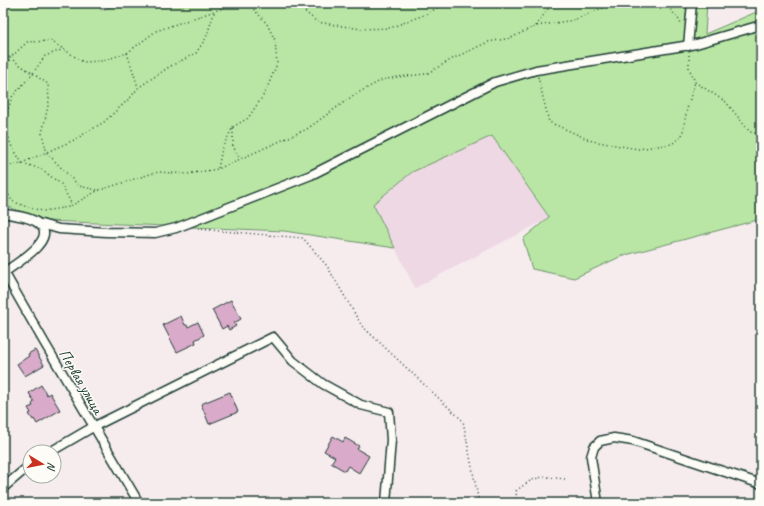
<svg xmlns="http://www.w3.org/2000/svg" width="764" height="506" font-family="Caveat,sans-serif">
	<style>
		.built { fill: #eed8e3 }
		.green { fill: #b9e6a4; stroke: #6c926c }
		.building { fill: #daaaca; stroke: #1f3d34 }
		.lines { fill: none; stroke-linecap: round; stroke-linejoin: round }
		.minor-casing { stroke: #1f3d34; stroke-width: 11 }
		.path { stroke: #1f3d34; stroke-width: 1.5; stroke-dasharray: 1 3; stroke-linecap: butt }
		.minor { stroke: #fdfcf7; stroke-width: 8 }
		.labels { text-anchor: middle; stroke-width: 3; stroke-linejoin: round; paint-order: stroke }
		.street-label { font-size: 16px; fill: #1f3d34; stroke: #fdfcf7 }
	</style>
	<rect width="100%" height="100%" fill="#f6ecee"/>
	<filter id="ink" filterUnits="userSpaceOnUse"><feTurbulence type="fractalNoise" baseFrequency=".025" numOctaves="2"/><feDisplacementMap in="SourceGraphic" scale="8" xChannelSelector="R" yChannelSelector="G"/><feConvolveMatrix kernelMatrix="1 2 1 2 8 2 1 2 1" color-interpolation-filters="sRGB"/></filter>
	<g filter="url(#ink)">
		<path class="built" d="M 492,136 L 549,218 L 415,288 L 373,204 L 412,172 Z"/>
		<path class="green" d="M 3,3 L 99,3 L 101,10 L 123,3 L 707,3 L 705,34 L 761,10 L 761,219 L 622,256 L 574,278 L 532,269 L 523,239 L 549,217 L 492,136 L 412,172 L 373,204 L 395,248 L 284,231 L 48,221 L 3,205 Z"/>
		<g class="building">
			<path d="M 231,300 L 241,319 L 234,323 L 236,326 L 229,330 L 227,326 L 222,329 L 212,310 Z"/>
			<path d="M 181,316 L 185,325 L 187,325 L 188,327 L 198,322 L 204,335 L 195,340 L 196,343 L 177,352 L 163,325 Z"/>
			<path d="M 35,350 L 44,365 L 25,376 L 17,364 L 29,356 L 28,354 Z"/>
			<path d="M 41,385 L 47,395 L 50,393 L 60,410 L 37,424 L 34,419 L 33,420 L 29,414 L 31,413 L 28,408 L 33,406 L 32,404 L 34,402 L 29,393 Z"/>
			<path d="M 230,392 L 238,412 L 209,424 L 201,404 Z"/>
			<path d="M 333,436 L 343,442 L 345,438 L 359,446 L 357,449 L 369,456 L 359,473 L 348,466 L 345,471 L 331,463 L 335,457 L 324,451 Z"/>
		</g>
		<g class="lines">
			<defs>
				<g id="minor">
					<path d="M 688,46 L 692,3"/>
					<path d="M 3,213 C 14,216 30,216 39,224 C 59,239 14,265 3,273"/>
					<path d="M 41,224 L 59,229 L 106,232 L 155,233 L 176,228 L 311,175 L 495,82 L 536,70 L 696,44 L 761,25"/>
					<path d="M 4,272 L 44,342 L 139,503"/>
					<path d="M 50,452 L 93,427 L 273,337 L 293,361 L 323,384 L 361,405 L 389,412 L 391,440 L 386,503"/>
					<path d="M 3,488 L 30,465"/>
					<path d="M 598,503 L 591,457 L 594,447 L 600,441 L 614,438 L 633,441 L 761,484"/>
				</g>
			</defs>
			<use href="#minor" class="minor-casing"/>
			<g class="path">
				<path d="M 251,6 L 275,3 L 302,9 L 317,22 L 361,29 L 390,28 L 429,13 L 444,3"/>
				<path d="M 536,26 L 552,3"/>
				<path d="M 64,49 L 45,56 L 33,73 L 12,97 L 4,122 L 11,145 L 22,163 L 74,140 L 104,122 L 130,98 L 138,88 L 169,67 L 196,53 L 206,38 L 215,10"/>
				<path d="M 3,51 L 10,58 L 3,78"/>
				<path d="M 127,53 L 138,87"/>
				<path d="M 689,55 L 689,68 L 695,82 L 726,102 L 750,132 L 761,134"/>
				<path d="M 538,77 L 549,122 L 592,141 L 638,149 L 672,144 L 682,136 L 687,109 L 695,82"/>
				<path d="M 233,129 L 233,146 L 240,159"/>
				<path d="M 3,167 L 22,163 L 41,169 L 61,184 L 72,205"/>
				<path d="M 3,172 L 6,189 L 12,201 L 27,207 L 43,211 L 69,207 L 97,191 L 150,174 L 159,172 L 187,174 L 218,169 L 307,129 L 354,95 L 382,80 L 397,77 L 426,74 L 454,58 L 488,42 L 511,38 L 536,26 L 574,20 L 609,5 L 623,4 L 643,5 L 666,4 L 679,20 L 681,24"/>
				<path d="M 97,190 L 79,186 L 47,153 L 42,134 L 49,101 L 48,84 L 10,58 L 27,42 L 51,41 L 83,62 L 102,61 L 127,53 L 156,31 L 235,4 L 251,6 L 267,24 L 275,40 L 277,64 L 265,93 L 248,118 L 233,127 L 222,148 L 218,169"/>
				<path d="M 198,229 L 303,238 L 327,266 L 362,326 L 463,421 L 479,503"/>
				<path d="M 517,503 L 516,491 C 536,475 540,476 565,479"/>
			</g>
			<use href="#minor" class="minor"/>
		</g>
	</g>
	<g class="labels">
		<g class="street-label">
			<text transform="translate(82 381) rotate(60)" y="6">Первая улица</text>
		</g>
	</g>
	<rect width="764" height="506" fill="none" stroke="#fdfcf7" stroke-width="16"/>
	<rect x="8" y="8" width="748" height="490" fill="none" stroke="#1f3d34" stroke-width="1.5" filter="url(#ink)"/>
	<g transform="translate(42 464) rotate(100)"><circle r="19" fill="#fdfcf7" stroke="#a4b0a9"/>
	<path d="M0-3L7 15L0 10L-7 15Z" fill="#c8321e"/>
	<text y="-6" font-size="11" font-weight="bold" text-anchor="middle" fill="#1f3d34">N</text>
	</g>
</svg>
